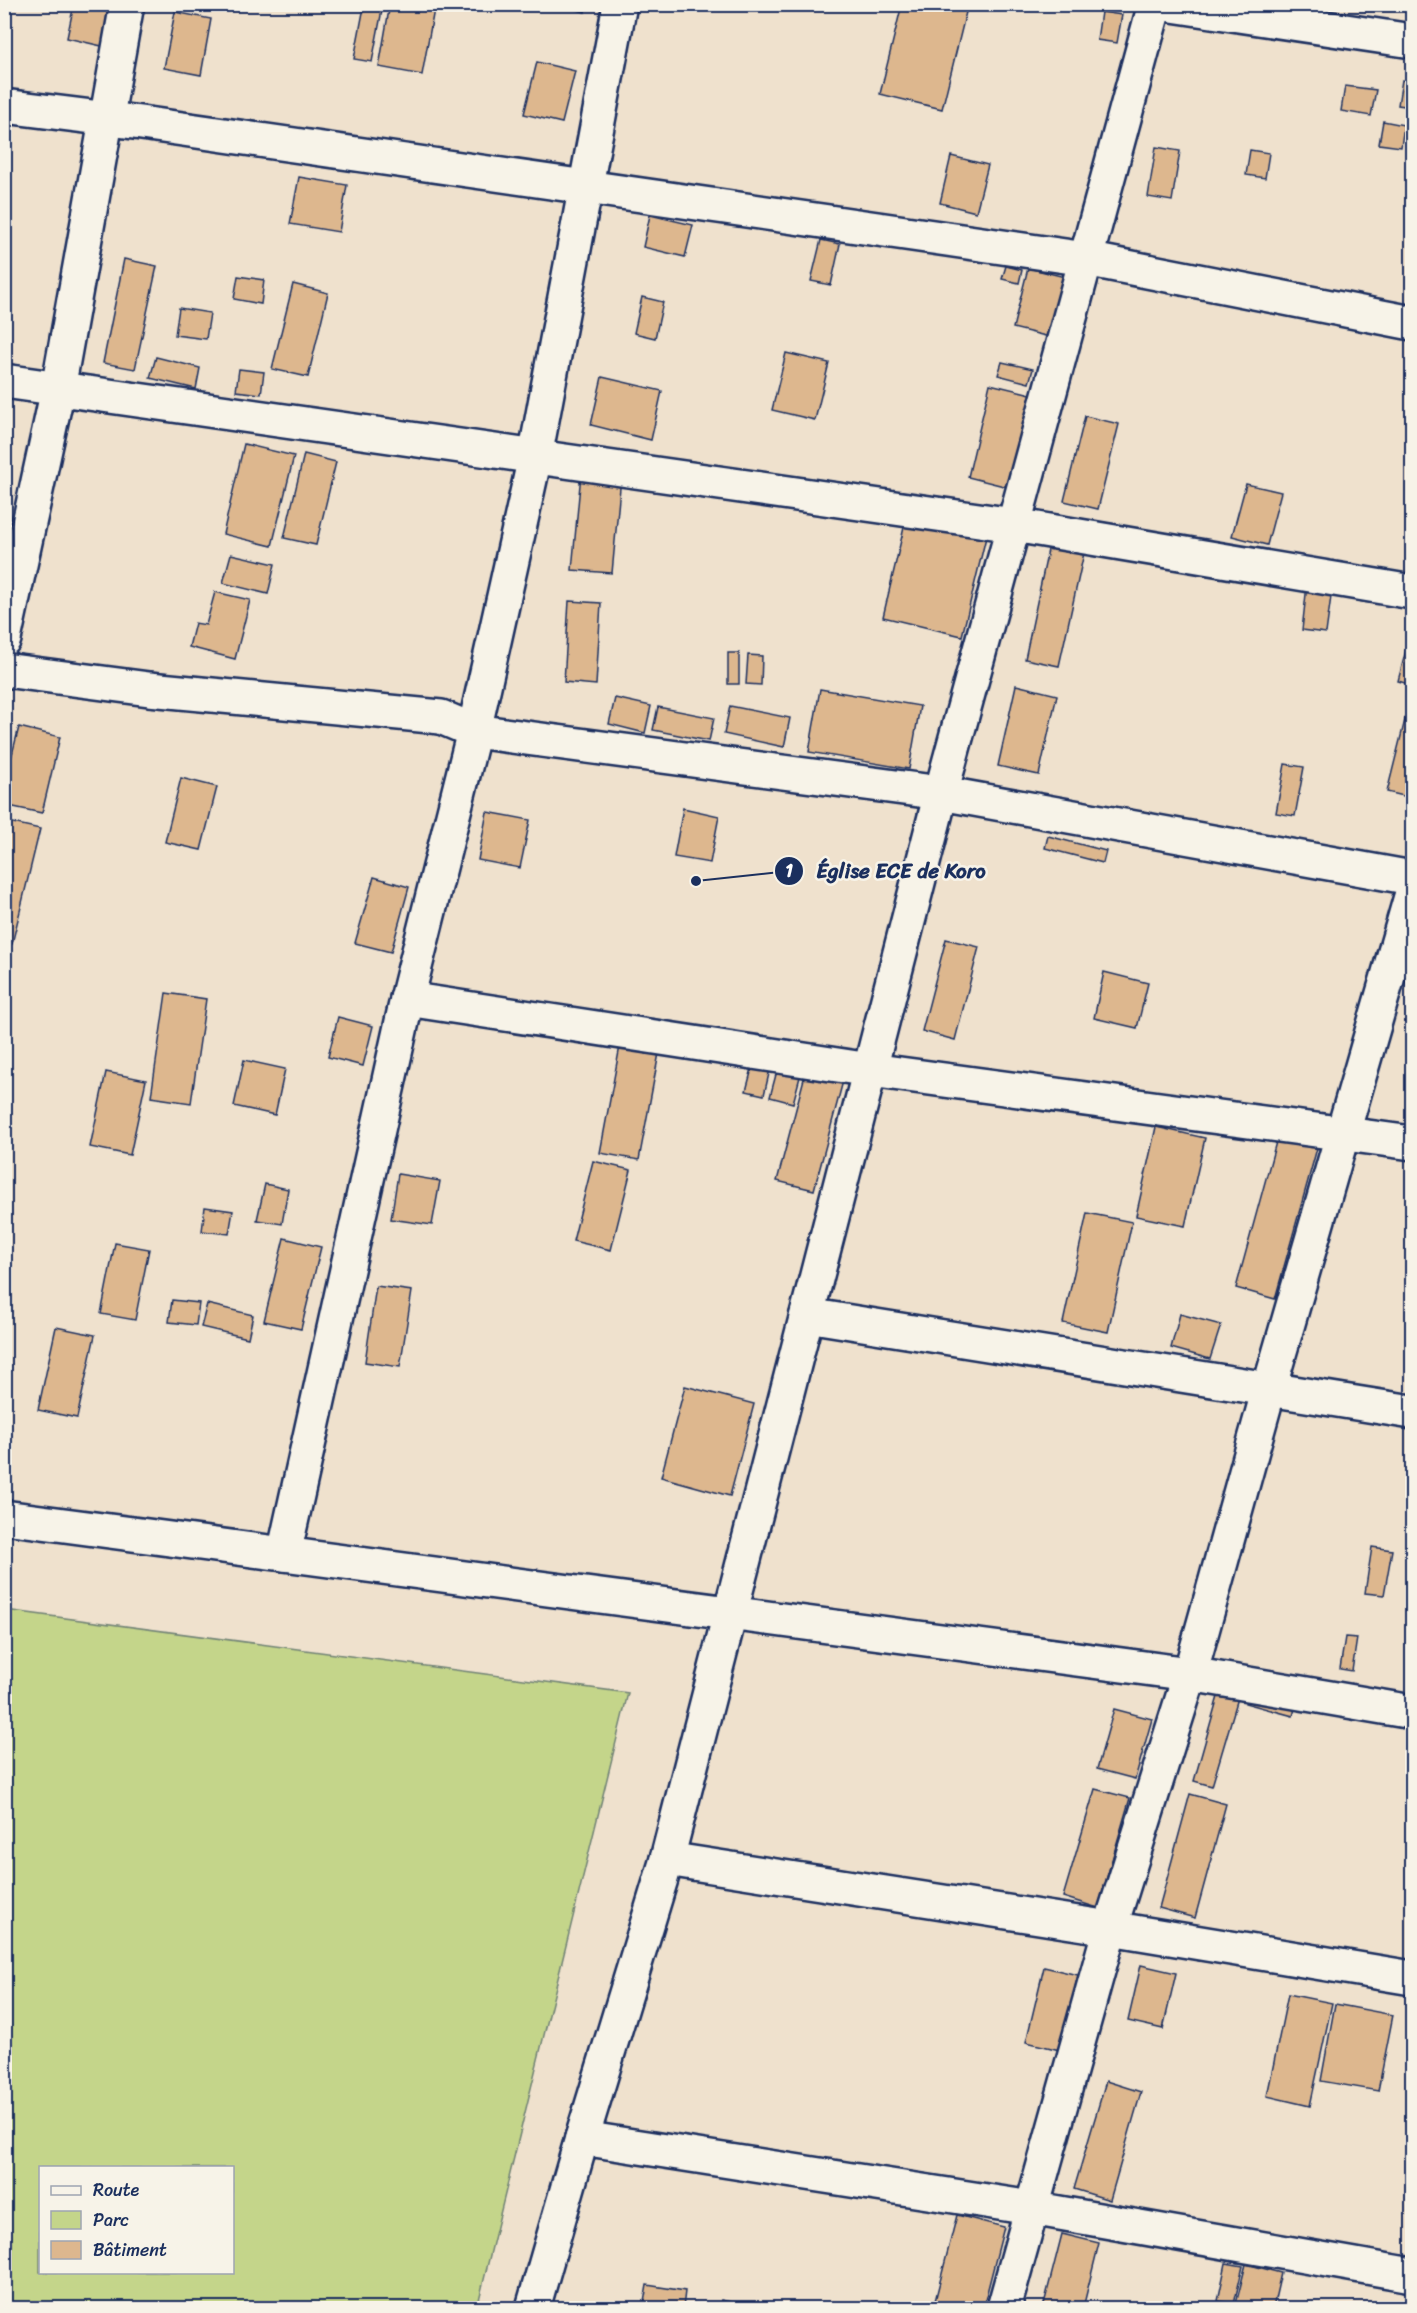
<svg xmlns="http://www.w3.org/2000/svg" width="1417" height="2313" font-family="Sriracha,sans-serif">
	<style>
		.green { fill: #c4d58a; stroke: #708274; stroke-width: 1.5; fill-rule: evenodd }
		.building { fill: #ddb78e; stroke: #1b2f5e; stroke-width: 1.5 }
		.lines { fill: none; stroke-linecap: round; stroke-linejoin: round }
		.minor-casing { stroke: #1b2f5e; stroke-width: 38 }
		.minor { stroke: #f7f3e8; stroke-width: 33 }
		.leader { fill: none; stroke: #1b2f5e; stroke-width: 2 }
		.callout-dot { fill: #1b2f5e; stroke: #f7f3e8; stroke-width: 2 }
		.mark-label { font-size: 18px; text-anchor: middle; font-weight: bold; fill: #fff }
		.callout-label { font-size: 21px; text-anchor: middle; font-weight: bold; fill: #1b2f5e; stroke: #f7f3e8; stroke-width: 5; stroke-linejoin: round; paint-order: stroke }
	</style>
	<rect width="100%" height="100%" fill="#efe1cd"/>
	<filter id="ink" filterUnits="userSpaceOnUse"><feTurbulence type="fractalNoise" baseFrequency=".0167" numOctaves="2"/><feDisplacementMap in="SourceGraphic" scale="12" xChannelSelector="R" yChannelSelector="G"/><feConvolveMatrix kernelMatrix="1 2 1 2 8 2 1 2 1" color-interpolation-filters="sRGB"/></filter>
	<g filter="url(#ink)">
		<path class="green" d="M 5,1610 L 628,1693 L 477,2308 L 5,2308 ZM 40,2168 L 232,2168 L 232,2272 L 40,2272 Z"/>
		<g class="building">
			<path d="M 74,4 L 116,4 L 106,47 L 67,38 Z"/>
			<path d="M 390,4 L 435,4 L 422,75 L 379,67 Z"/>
			<path d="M 556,4 L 587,4 L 585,12 Z"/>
			<path d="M 902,4 L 968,4 L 942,109 L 880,94 Z"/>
			<path d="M 364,7 L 382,10 L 372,62 L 354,59 Z"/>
			<path d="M 175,12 L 211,19 L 201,75 L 164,68 Z"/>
			<path d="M 1101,12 L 1122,15 L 1117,43 L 1097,40 Z"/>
			<path d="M 537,62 L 575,71 L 562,123 L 524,114 Z"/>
			<path d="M 1402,80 L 1412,82 L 1412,107 L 1398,105 Z"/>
			<path d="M 1345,86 L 1376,90 L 1371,116 L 1341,111 Z"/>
			<path d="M 1383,121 L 1404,125 L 1401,147 L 1379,144 Z"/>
			<path d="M 1156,147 L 1180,151 L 1172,201 L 1148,197 Z"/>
			<path d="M 1250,150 L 1269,153 L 1265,178 L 1246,175 Z"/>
			<path d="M 951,156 L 988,165 L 976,212 L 940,203 Z"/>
			<path d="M 299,177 L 347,185 L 339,232 L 290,224 Z"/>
			<path d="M 650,215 L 693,225 L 685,257 L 643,247 Z"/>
			<path d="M 821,240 L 840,244 L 831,285 L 811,281 Z"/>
			<path d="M 124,259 L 157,266 L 135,369 L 103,363 Z"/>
			<path d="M 1006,266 L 1022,270 L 1019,283 L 1002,279 Z"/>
			<path d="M 1028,268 L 1065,277 L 1050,337 L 1013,328 Z"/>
			<path d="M 238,276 L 264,280 L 261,304 L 234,299 Z"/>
			<path d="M 293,284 L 328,293 L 308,377 L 272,369 Z"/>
			<path d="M 642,297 L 663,302 L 655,338 L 634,333 Z"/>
			<path d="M 179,308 L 210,313 L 206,339 L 175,335 Z"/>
			<path d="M 786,353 L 829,363 L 815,420 L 772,410 Z"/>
			<path d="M 156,357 L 200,368 L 196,389 L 150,378 Z"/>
			<path d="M 1002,362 L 1033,369 L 1029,383 L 998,375 Z"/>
			<path d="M 239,369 L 264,372 L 261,394 L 236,391 Z"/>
			<path d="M 602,377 L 662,391 L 651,440 L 591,425 Z"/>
			<path d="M 990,384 L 1031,394 L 1008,487 L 968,477 Z"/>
			<path d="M 1085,416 L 1119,424 L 1098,509 L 1064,501 Z"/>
			<path d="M 244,444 L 294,456 L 272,546 L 223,534 Z"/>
			<path d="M 304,454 L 336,462 L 316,545 L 284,538 Z"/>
			<path d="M 581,474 L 621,477 L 612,573 L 572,570 Z"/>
			<path d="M 1246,484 L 1281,492 L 1267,545 L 1232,536 Z"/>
			<path d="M 906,519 L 986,537 L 962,636 L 883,617 Z"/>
			<path d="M 1049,545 L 1084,553 L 1059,666 L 1025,659 Z"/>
			<path d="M 231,554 L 275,564 L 268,594 L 223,583 Z"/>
			<path d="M 1307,585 L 1332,589 L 1326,633 L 1302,630 Z"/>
			<path d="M 215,592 L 250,600 L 235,659 L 189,647 L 195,623 L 206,625 Z"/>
			<path d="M 569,601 L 601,603 L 596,685 L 564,682 Z"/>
			<path d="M 1412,627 L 1412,685 L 1398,681 Z"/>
			<rect x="728" y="653" width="11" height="31"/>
			<path d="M 748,655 L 762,656 L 761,685 L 746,684 Z"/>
			<path d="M 1016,685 L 1057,695 L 1039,775 L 998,766 Z"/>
			<path d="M 820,689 L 920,706 L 909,769 L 809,752 Z"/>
			<path d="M 615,698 L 651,706 L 645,733 L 609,724 Z"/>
			<path d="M 730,706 L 790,718 L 784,747 L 724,734 Z"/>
			<path d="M 658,707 L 714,718 L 709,741 L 653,730 Z"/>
			<path d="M 1406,716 L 1412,718 L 1412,798 L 1387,792 Z"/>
			<path d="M 19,727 L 60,737 L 42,813 L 4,805 L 4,786 Z"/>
			<path d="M 1285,764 L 1304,767 L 1295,816 L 1276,813 Z"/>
			<path d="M 181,778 L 217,787 L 201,850 L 165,842 Z"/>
			<path d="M 683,808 L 719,816 L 710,863 L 674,857 Z"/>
			<path d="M 487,812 L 530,820 L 520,868 L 478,860 Z"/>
			<path d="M 4,821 L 40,829 L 12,944 L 4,943 Z"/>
			<path d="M 1048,836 L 1106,851 L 1103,863 L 1045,848 Z"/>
			<path d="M 374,877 L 409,887 L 391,952 L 355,943 Z"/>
			<path d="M 946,939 L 979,947 L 955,1040 L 922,1031 Z"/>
			<path d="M 1104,972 L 1148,983 L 1137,1028 L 1094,1018 Z"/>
			<path d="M 166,993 L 206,999 L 191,1103 L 151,1097 Z"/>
			<path d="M 338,1017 L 373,1026 L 363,1066 L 328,1057 Z"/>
			<path d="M 620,1046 L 659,1053 L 639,1160 L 600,1153 Z"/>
			<path d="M 244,1060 L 285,1069 L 275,1115 L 234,1106 Z"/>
			<path d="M 754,1061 L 771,1065 L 764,1095 L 746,1091 Z"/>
			<path d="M 778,1067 L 801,1073 L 793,1103 L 770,1097 Z"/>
			<path d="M 806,1071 L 843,1081 L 814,1190 L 777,1181 Z"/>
			<path d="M 106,1072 L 146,1080 L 130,1155 L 90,1147 Z"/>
			<path d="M 1156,1127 L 1205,1138 L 1185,1226 L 1136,1216 Z"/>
			<path d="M 1279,1131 L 1319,1141 L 1275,1299 L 1236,1288 Z"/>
			<path d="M 593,1161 L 631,1170 L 611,1250 L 573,1241 Z"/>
			<path d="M 398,1174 L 440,1181 L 432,1225 L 391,1219 Z"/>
			<path d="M 265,1184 L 288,1189 L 282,1224 L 257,1220 Z"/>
			<path d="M 205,1207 L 233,1211 L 229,1234 L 202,1231 Z"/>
			<path d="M 1087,1213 L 1132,1222 L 1108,1332 L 1063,1323 Z"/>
			<path d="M 284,1238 L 321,1247 L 301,1329 L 264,1321 Z"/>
			<path d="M 115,1243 L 149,1249 L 135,1320 L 101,1314 Z"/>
			<path d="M 376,1286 L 412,1291 L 400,1367 L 365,1362 Z"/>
			<path d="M 172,1300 L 199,1303 L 196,1325 L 169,1322 Z"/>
			<path d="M 207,1304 L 253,1315 L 248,1338 L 201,1327 Z"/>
			<path d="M 1180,1314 L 1221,1325 L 1210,1359 L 1171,1348 Z"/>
			<path d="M 56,1327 L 95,1335 L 77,1418 L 38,1410 Z"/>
			<path d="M 685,1386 L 754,1404 L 730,1496 L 661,1477 Z"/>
			<path d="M 1372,1547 L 1392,1550 L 1384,1595 L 1365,1593 Z"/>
			<path d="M 1345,1637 L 1357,1638 L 1352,1671 L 1340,1669 Z"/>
			<path d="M 1221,1686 L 1240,1691 L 1212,1786 L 1194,1781 Z"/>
			<path d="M 1248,1689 L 1297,1701 L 1293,1716 L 1245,1703 Z"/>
			<path d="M 1114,1709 L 1152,1719 L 1135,1779 L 1097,1769 Z"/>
			<path d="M 1095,1789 L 1130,1798 L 1098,1908 L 1063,1897 Z"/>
			<path d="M 1190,1794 L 1226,1804 L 1195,1918 L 1159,1908 Z"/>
			<path d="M 1141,1965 L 1176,1973 L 1163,2029 L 1128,2021 Z"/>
			<path d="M 1044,1967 L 1078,1975 L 1060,2050 L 1026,2042 Z"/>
			<path d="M 1288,1994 L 1332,2003 L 1310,2106 L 1267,2096 Z"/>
			<path d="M 1335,2004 L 1393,2015 L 1378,2091 L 1321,2081 Z"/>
			<path d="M 1106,2081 L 1141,2092 L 1110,2200 L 1074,2189 Z"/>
			<path d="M 957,2215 L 1004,2227 L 983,2308 L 967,2308 L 935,2301 Z"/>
			<path d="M 1062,2234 L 1099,2243 L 1083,2308 L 1043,2308 Z"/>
			<path d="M 1226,2263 L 1243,2266 L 1234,2304 L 1218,2301 Z"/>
			<path d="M 1246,2264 L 1281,2273 L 1273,2308 L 1235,2308 Z"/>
			<path d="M 647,2285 L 685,2291 L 683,2308 L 643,2308 Z"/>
			<path d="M 721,2300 L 761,2308 L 719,2308 Z"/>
		</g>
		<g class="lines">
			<defs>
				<g id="minor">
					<path d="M 1165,4 L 1412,41"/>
					<path d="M 4,106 L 141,123 L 1086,259 L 1412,323"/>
					<path d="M 4,381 L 1014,525 L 1412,592"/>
					<path d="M 4,639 L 58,389 L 127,4"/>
					<path d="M 4,670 L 149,689 L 441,717 L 474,731 L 941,793 L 1412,878"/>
					<path d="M 407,999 L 870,1070 L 1412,1143"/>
					<path d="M 807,1315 L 1412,1412"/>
					<path d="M 4,1517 L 1190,1674 L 1412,1712"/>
					<path d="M 284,1554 L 407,999 L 474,731 L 535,457 L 620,4"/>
					<path d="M 667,1859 L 1110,1928 L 1412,1978"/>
					<path d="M 582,2138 L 1031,2208 L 1412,2275"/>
					<path d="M 533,2308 L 582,2138 L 667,1859 L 941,793 L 1155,4"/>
					<path d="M 1004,2308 L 1110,1928 L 1190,1674 L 1269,1389 L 1412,893"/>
				</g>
			</defs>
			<use href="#minor" class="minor-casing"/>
			<use href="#minor" class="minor"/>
		</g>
	</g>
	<path class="leader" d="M696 881L789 871"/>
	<g class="callout-dot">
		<circle cx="696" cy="881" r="6"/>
		<circle cx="789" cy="871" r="15"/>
	</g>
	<g class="mark-label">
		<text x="789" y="877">1</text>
	</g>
	<g class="callout-label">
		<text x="901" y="878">Église ECE de Koro</text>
	</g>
	<rect width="1417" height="2313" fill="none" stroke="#f7f3e8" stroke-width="24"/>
	<rect x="12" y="12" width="1393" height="2289" fill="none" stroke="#1b2f5e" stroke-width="2" filter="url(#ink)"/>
	<rect x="39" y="2166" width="195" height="108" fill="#f7f3e8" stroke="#9fa5b1" stroke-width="1.5"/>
	<rect x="51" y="2186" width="30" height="9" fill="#f7f3e8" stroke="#9fa5b1" stroke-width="1.5"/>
	<text x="93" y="2196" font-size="18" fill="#1b2f5e">Route</text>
	<rect x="51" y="2211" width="30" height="18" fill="#c4d58a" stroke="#9fa5b1" stroke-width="1.5"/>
	<text x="93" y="2226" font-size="18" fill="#1b2f5e">Parc</text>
	<rect x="51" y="2241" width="30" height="18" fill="#ddb78e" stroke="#9fa5b1" stroke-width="1.5"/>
	<text x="93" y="2256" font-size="18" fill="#1b2f5e">Bâtiment</text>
</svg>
